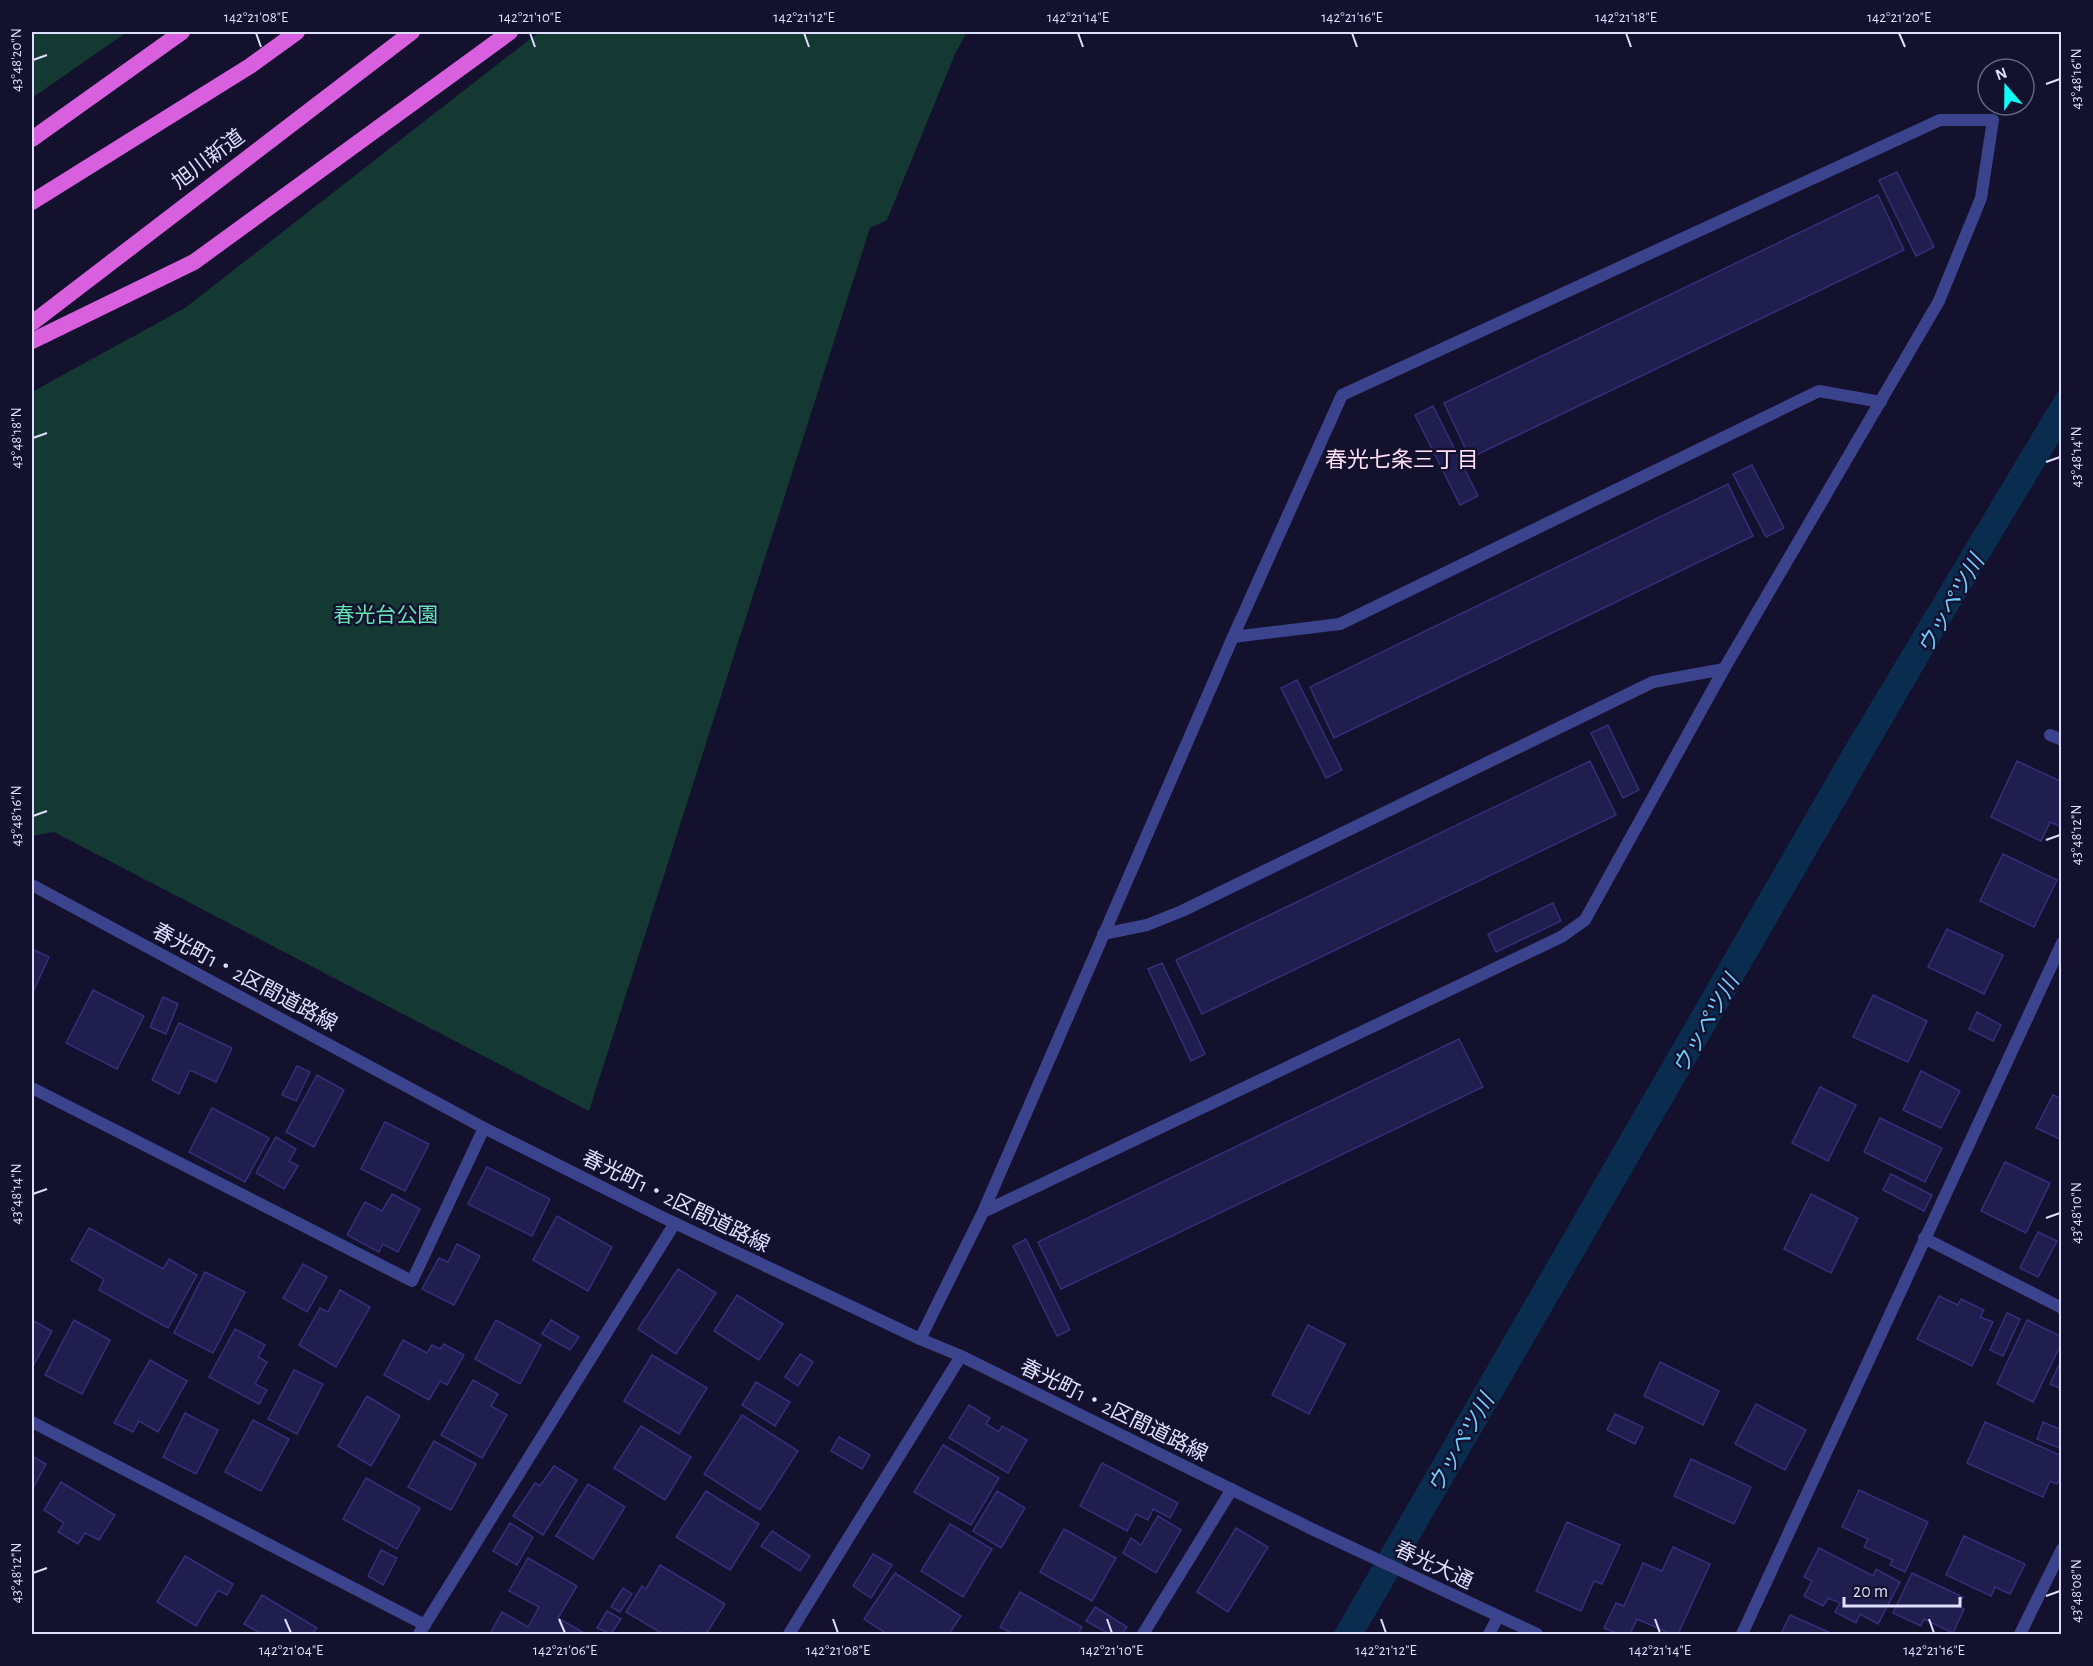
<svg xmlns="http://www.w3.org/2000/svg" width="2093" height="1666" font-family="'Alegreya Sans','Noto Sans JP',sans-serif">
	<style>
		.green { fill: #143832 }
		.water { fill: #0a2c4e }
		.building { fill: #201d4f; stroke: #342f7b; stroke-width: 1.5 }
		.lines { fill: none; stroke-linecap: round; stroke-linejoin: round }
		.service { stroke: #3c438d; stroke-width: 12 }
		.minor { stroke: #3c438d; stroke-width: 12 }
		.tertiary { stroke: #3c438d; stroke-width: 12 }
		.trunk { stroke: #d85fde; stroke-width: 16 }
		.ticks { fill: none; stroke: #dedfff; stroke-width: 2 }
		.labels { text-anchor: middle; stroke-width: 5; stroke-linejoin: round; paint-order: stroke }
		.street-label { font-size: 21px; fill: #dedfff; stroke: #13112e }
		.park-label { font-size: 21px; fill: #65e4b3; stroke: #13112e }
		.neighbourhood-label { font-size: 22px; fill: #ffe0f8; stroke: #13112e }
		.water-label { font-size: 22px; font-style: italic; fill: #6cceff; stroke: #13112e }
		.neatline { fill: none; stroke: #dedfff; stroke-width: 2 }
		.ticks-label { font-size: 15px; text-anchor: middle; fill: #dedfff }
	</style>
	<rect width="100%" height="100%" fill="#13112e"/>
	<g class="green">
		<path d="M 32,32 L 127,32 L 32,98 Z"/>
		<path d="M 539,32 L 967,32 L 955,54 L 887,220 L 870,228 L 589,1111 L 54,832 L 32,836 L 32,392 L 185,308 Z"/>
	</g>
	<path class="water" d="M 2061,386 L 2061,438 L 1951,621 L 1376,1614 L 1364,1634 L 1333,1634 L 1844,748 Z"/>
	<g class="building">
		<path d="M 1897,172 L 1934,247 L 1916,256 L 1879,180 Z"/>
		<path d="M 1878,195 L 1904,250 L 1470,458 L 1444,403 Z"/>
		<path d="M 1433,406 L 1478,496 L 1460,505 L 1415,415 Z"/>
		<path d="M 1752,465 L 1784,528 L 1766,537 L 1733,474 Z"/>
		<path d="M 1728,484 L 1753,536 L 1334,738 L 1310,687 Z"/>
		<path d="M 1297,680 L 1342,770 L 1326,778 L 1281,688 Z"/>
		<path d="M 1608,725 L 1639,790 L 1623,798 L 1591,733 Z"/>
		<path d="M 1590,761 L 1616,815 L 1202,1014 L 1176,960 Z"/>
		<path d="M 2017,761 L 2062,782 L 2062,827 L 2050,822 L 2041,841 L 1991,817 Z"/>
		<path d="M 2003,854 L 2057,880 L 2034,927 L 1980,901 Z"/>
		<path d="M 1553,903 L 1561,921 L 1496,952 L 1488,934 Z"/>
		<path d="M 1947,929 L 2003,955 L 1984,994 L 1928,967 Z"/>
		<path d="M 32,949 L 49,957 L 32,994 Z"/>
		<path d="M 1162,963 L 1205,1054 L 1191,1061 L 1148,969 Z"/>
		<path d="M 93,990 L 144,1016 L 117,1069 L 66,1043 Z"/>
		<path d="M 1873,995 L 1927,1021 L 1908,1062 L 1853,1037 Z"/>
		<path d="M 163,997 L 178,1004 L 166,1034 L 150,1027 Z"/>
		<path d="M 1977,1012 L 2001,1025 L 1993,1041 L 1969,1029 Z"/>
		<path d="M 179,1023 L 232,1048 L 216,1082 L 190,1070 L 179,1094 L 152,1080 Z"/>
		<path d="M 1459,1039 L 1483,1087 L 1061,1289 L 1038,1242 Z"/>
		<path d="M 297,1066 L 310,1072 L 296,1101 L 282,1095 Z"/>
		<path d="M 1921,1071 L 1960,1091 L 1941,1128 L 1903,1110 Z"/>
		<path d="M 317,1075 L 344,1090 L 314,1147 L 286,1132 Z"/>
		<path d="M 1820,1087 L 1856,1105 L 1828,1161 L 1792,1143 Z"/>
		<path d="M 2053,1095 L 2062,1099 L 2062,1140 L 2036,1128 Z"/>
		<path d="M 212,1108 L 269,1138 L 245,1182 L 189,1152 Z"/>
		<path d="M 1880,1118 L 1942,1148 L 1925,1182 L 1864,1152 Z"/>
		<path d="M 385,1122 L 429,1144 L 405,1191 L 361,1169 Z"/>
		<path d="M 276,1137 L 296,1149 L 289,1161 L 298,1166 L 284,1189 L 256,1173 Z"/>
		<path d="M 2005,1162 L 2050,1183 L 2026,1233 L 1981,1211 Z"/>
		<path d="M 487,1167 L 550,1199 L 532,1236 L 468,1204 Z"/>
		<path d="M 1891,1174 L 1932,1195 L 1924,1211 L 1883,1190 Z"/>
		<path d="M 392,1194 L 420,1209 L 398,1252 L 383,1244 L 379,1252 L 347,1235 L 365,1202 L 382,1211 Z"/>
		<path d="M 1811,1194 L 1858,1218 L 1831,1273 L 1784,1249 Z"/>
		<path d="M 557,1216 L 612,1247 L 588,1291 L 533,1260 Z"/>
		<path d="M 89,1228 L 163,1269 L 169,1259 L 197,1275 L 168,1328 L 99,1290 L 104,1279 L 71,1260 Z"/>
		<path d="M 2038,1232 L 2057,1241 L 2038,1277 L 2020,1268 Z"/>
		<path d="M 1026,1239 L 1070,1330 L 1057,1336 L 1013,1246 Z"/>
		<path d="M 457,1244 L 480,1256 L 454,1305 L 422,1289 L 439,1258 L 448,1262 Z"/>
		<path d="M 303,1264 L 327,1277 L 307,1312 L 283,1298 Z"/>
		<path d="M 678,1269 L 716,1293 L 676,1354 L 638,1329 Z"/>
		<path d="M 205,1272 L 245,1292 L 213,1353 L 174,1333 Z"/>
		<path d="M 340,1290 L 370,1307 L 336,1367 L 299,1345 L 320,1308 L 328,1312 Z"/>
		<path d="M 737,1295 L 783,1324 L 759,1360 L 714,1331 Z"/>
		<path d="M 1939,1296 L 1958,1305 L 1961,1299 L 1984,1310 L 1980,1317 L 1993,1322 L 1972,1366 L 1917,1339 Z"/>
		<path d="M 2007,1313 L 2020,1319 L 2003,1356 L 1990,1350 Z"/>
		<path d="M 32,1320 L 52,1331 L 32,1368 Z"/>
		<path d="M 74,1320 L 110,1340 L 82,1394 L 45,1375 Z"/>
		<path d="M 496,1320 L 541,1345 L 520,1384 L 475,1359 Z"/>
		<path d="M 551,1320 L 579,1337 L 570,1350 L 542,1334 Z"/>
		<path d="M 2027,1320 L 2062,1337 L 2062,1342 L 2033,1402 L 1997,1384 Z"/>
		<path d="M 1308,1325 L 1345,1344 L 1309,1414 L 1272,1395 Z"/>
		<path d="M 235,1329 L 265,1345 L 258,1357 L 267,1362 L 255,1384 L 267,1390 L 259,1404 L 209,1377 Z"/>
		<path d="M 403,1340 L 427,1353 L 432,1345 L 440,1349 L 444,1344 L 464,1355 L 447,1385 L 440,1381 L 429,1400 L 384,1375 Z"/>
		<path d="M 800,1354 L 813,1362 L 798,1386 L 785,1377 Z"/>
		<path d="M 652,1355 L 707,1388 L 679,1434 L 624,1401 Z"/>
		<path d="M 2062,1359 L 2062,1389 L 2050,1384 Z"/>
		<path d="M 150,1360 L 187,1381 L 158,1432 L 139,1421 L 133,1432 L 114,1423 Z"/>
		<path d="M 1660,1362 L 1719,1391 L 1703,1425 L 1644,1396 Z"/>
		<path d="M 294,1370 L 323,1384 L 297,1434 L 268,1419 Z"/>
		<path d="M 473,1380 L 498,1394 L 491,1406 L 507,1415 L 482,1458 L 441,1435 Z"/>
		<path d="M 756,1382 L 790,1402 L 775,1426 L 742,1405 Z"/>
		<path d="M 367,1396 L 400,1416 L 371,1466 L 338,1446 Z"/>
		<path d="M 1756,1404 L 1806,1430 L 1785,1470 L 1735,1444 Z"/>
		<path d="M 969,1405 L 990,1418 L 986,1424 L 999,1432 L 1002,1426 L 1027,1440 L 1008,1473 L 949,1438 Z"/>
		<path d="M 185,1413 L 218,1430 L 196,1474 L 163,1457 Z"/>
		<path d="M 1615,1414 L 1643,1427 L 1635,1444 L 1607,1430 Z"/>
		<path d="M 742,1415 L 798,1451 L 760,1510 L 704,1474 Z"/>
		<path d="M 253,1420 L 289,1439 L 261,1491 L 225,1472 Z"/>
		<path d="M 1985,1422 L 2062,1456 L 2062,1474 L 2057,1484 L 2050,1481 L 2043,1497 L 1967,1463 Z"/>
		<path d="M 2043,1422 L 2062,1430 L 2062,1449 L 2037,1439 Z"/>
		<path d="M 641,1426 L 691,1457 L 665,1500 L 614,1468 Z"/>
		<path d="M 839,1437 L 870,1455 L 862,1469 L 831,1451 Z"/>
		<path d="M 434,1441 L 476,1464 L 451,1510 L 408,1487 Z"/>
		<path d="M 943,1445 L 999,1478 L 971,1525 L 914,1492 Z"/>
		<path d="M 32,1456 L 46,1464 L 32,1490 Z"/>
		<path d="M 1691,1459 L 1751,1487 L 1734,1524 L 1674,1496 Z"/>
		<path d="M 1102,1463 L 1178,1503 L 1170,1518 L 1153,1509 L 1148,1520 L 1136,1514 L 1127,1531 L 1080,1506 Z"/>
		<path d="M 554,1466 L 577,1480 L 543,1535 L 513,1516 L 535,1483 L 540,1486 Z"/>
		<path d="M 366,1478 L 420,1508 L 397,1549 L 343,1519 Z"/>
		<path d="M 61,1482 L 115,1515 L 99,1540 L 85,1533 L 78,1544 L 58,1532 L 64,1523 L 44,1510 Z"/>
		<path d="M 588,1484 L 625,1507 L 593,1559 L 556,1536 Z"/>
		<path d="M 1859,1490 L 1928,1522 L 1905,1572 L 1890,1565 L 1893,1560 L 1864,1547 L 1868,1539 L 1842,1527 Z"/>
		<path d="M 706,1491 L 759,1524 L 730,1570 L 676,1537 Z"/>
		<path d="M 997,1491 L 1025,1508 L 1001,1548 L 973,1531 Z"/>
		<path d="M 1158,1516 L 1181,1530 L 1156,1573 L 1123,1553 L 1131,1538 L 1141,1545 Z"/>
		<path d="M 1567,1522 L 1620,1545 L 1602,1584 L 1594,1581 L 1581,1611 L 1536,1591 Z"/>
		<path d="M 510,1523 L 533,1537 L 517,1565 L 493,1551 Z"/>
		<path d="M 950,1524 L 992,1549 L 963,1597 L 921,1571 Z"/>
		<path d="M 1236,1528 L 1268,1547 L 1228,1612 L 1197,1592 Z"/>
		<path d="M 1064,1529 L 1116,1558 L 1092,1601 L 1040,1572 Z"/>
		<path d="M 772,1531 L 810,1556 L 800,1571 L 761,1546 Z"/>
		<path d="M 1964,1536 L 2025,1564 L 2010,1594 L 1995,1587 L 1991,1596 L 1946,1575 Z"/>
		<path d="M 1673,1547 L 1710,1564 L 1678,1634 L 1671,1634 L 1637,1619 L 1630,1634 L 1619,1634 L 1604,1628 L 1616,1603 L 1624,1606 L 1643,1563 L 1662,1571 Z"/>
		<path d="M 1819,1548 L 1873,1576 L 1876,1569 L 1900,1582 L 1878,1624 L 1860,1614 L 1856,1623 L 1835,1612 L 1840,1603 L 1828,1598 L 1823,1606 L 1804,1596 L 1812,1581 L 1804,1577 Z"/>
		<path d="M 381,1550 L 397,1558 L 383,1585 L 368,1576 Z"/>
		<path d="M 873,1554 L 892,1565 L 871,1598 L 853,1586 Z"/>
		<path d="M 185,1556 L 233,1584 L 227,1595 L 218,1590 L 196,1626 L 157,1602 Z"/>
		<path d="M 528,1558 L 577,1586 L 558,1618 L 586,1634 L 490,1634 L 502,1612 L 528,1627 L 539,1607 L 509,1591 Z"/>
		<path d="M 660,1565 L 725,1604 L 706,1634 L 685,1634 L 681,1632 L 679,1634 L 663,1634 L 626,1612 L 642,1586 L 646,1589 Z"/>
		<path d="M 895,1573 L 961,1616 L 949,1634 L 887,1634 L 864,1619 Z"/>
		<path d="M 1912,1573 L 1963,1597 L 1958,1606 L 1964,1609 L 1953,1633 L 1924,1619 L 1921,1626 L 1893,1613 Z"/>
		<path d="M 623,1588 L 632,1594 L 620,1612 L 611,1607 Z"/>
		<path d="M 1020,1592 L 1082,1627 L 1078,1634 L 1013,1634 L 1000,1627 Z"/>
		<path d="M 262,1595 L 317,1628 L 312,1634 L 262,1634 L 244,1624 Z"/>
		<path d="M 1095,1607 L 1127,1627 L 1122,1634 L 1109,1634 L 1086,1621 Z"/>
		<path d="M 607,1611 L 621,1619 L 611,1634 L 597,1628 Z"/>
		<path d="M 1790,1615 L 1833,1634 L 1781,1634 Z"/>
	</g>
	<g class="lines">
		<g class="service">
			<path d="M 1233,637 L 1340,624 L 1819,391 L 1881,402"/>
			<path d="M 1103,934 L 1147,925 L 1182,911 L 1653,682 L 1724,669"/>
			<path d="M 920,1339 L 983,1212 L 1233,637 L 1342,395 L 1940,120 L 1993,120 L 1981,198 L 1939,301 L 1724,669 L 1585,920 L 1561,937 L 983,1212"/>
			<path d="M 1489,1634 L 1498,1617"/>
		</g>
		<g class="minor">
			<path d="M 2050,735 L 2062,740"/>
			<path d="M 32,885 L 484,1128 L 662,1217 L 920,1339 L 961,1356 L 1314,1530"/>
			<path d="M 32,1088 L 412,1281 L 484,1128"/>
			<path d="M 1924,1238 L 2062,1308"/>
			<path d="M 32,1422 L 425,1625"/>
			<path d="M 419,1634 L 675,1223"/>
			<path d="M 789,1634 L 961,1356"/>
			<path d="M 1143,1634 L 1232,1489"/>
			<path d="M 1742,1634 L 2062,943"/>
			<path d="M 2020,1634 L 2062,1549"/>
		</g>
		<path class="tertiary" d="M 1314,1530 L 1537,1634"/>
		<g class="trunk">
			<path d="M 32,139 L 182,32"/>
			<path d="M 32,202 L 250,66 L 297,32"/>
			<path d="M 32,323 L 412,32"/>
			<path d="M 32,341 L 194,262 L 510,32"/>
		</g>
	</g>
	<path class="ticks" d="M 256,33 L 261,47M 530,33 L 535,47M 804,33 L 809,47M 1078,33 L 1083,47M 1352,33 L 1357,47M 1626,33 L 1631,47M 1899,33 L 1905,47M 33,60 L 47,55M 2046,84 L 2060,79M 33,438 L 47,433M 2046,462 L 2060,457M 33,816 L 47,811M 2046,840 L 2060,835M 33,1194 L 47,1189M 2046,1218 L 2060,1213M 33,1573 L 47,1568M 2046,1596 L 2060,1591M 285,1619 L 291,1633M 559,1619 L 565,1633M 833,1619 L 838,1633M 1107,1619 L 1112,1633M 1381,1619 L 1386,1633M 1655,1619 L 1660,1633M 1929,1619 L 1934,1633"/>
	<g class="labels">
		<g class="street-label">
			<text transform="translate(208 159) rotate(-37)" y="7">旭川新道</text>
			<text transform="translate(245 977) rotate(28)" y="7">春光町1・2区間道路線</text>
			<text transform="translate(676 1201) rotate(26)" y="7">春光町1・2区間道路線</text>
			<text transform="translate(1114 1410) rotate(26)" y="7">春光町1・2区間道路線</text>
			<text transform="translate(1434 1565) rotate(25)" y="7">春光大通</text>
		</g>
		<g class="park-label">
			<text x="386" y="622">春光台公園</text>
		</g>
		<g class="neighbourhood-label">
			<text x="1402" y="467">春光七条三丁目</text>
		</g>
		<g class="water-label">
			<text transform="translate(1950 604) rotate(-60)" y="8">ウッペツ川</text>
			<text transform="translate(1705 1024) rotate(-60)" y="8">ウッペツ川</text>
			<text transform="translate(1460 1443) rotate(-60)" y="8">ウッペツ川</text>
		</g>
	</g>
	<rect width="2093" height="1666" fill="none" stroke="#13112e" stroke-width="66"/>
	<g transform="translate(2006 87) rotate(340)"><circle r="28" fill="#13112e" stroke="#646382" stroke-width="1.5"/>
	<path d="M0-4.5L10 22L0 15L-10 22Z" fill="#0afff7"/>
	<text y="-9" font-size="16" font-weight="bold" text-anchor="middle" fill="#dedfff">N</text>
	</g>
	<path d="M1844 1597v9h116v-9" fill="none" stroke="#dedfff" stroke-width="3"/>
	<text x="1853" y="1597" font-size="18" fill="#dedfff" stroke="#13112e" stroke-width="4.5" paint-order="stroke">20 m</text>
	<rect x="33" y="33" width="2027" height="1600" class="neatline"/>
	<g class="ticks-label">
		<text x="256" y="22">142°21'08"E</text>
		<text x="530" y="22">142°21'10"E</text>
		<text x="804" y="22">142°21'12"E</text>
		<text x="1078" y="22">142°21'14"E</text>
		<text x="1352" y="22">142°21'16"E</text>
		<text x="1626" y="22">142°21'18"E</text>
		<text x="1899" y="22">142°21'20"E</text>
		<text transform="translate(16 60) rotate(-90)" y="5">43°48'20"N</text>
		<text transform="translate(2076 79) rotate(-90)" y="5">43°48'16"N</text>
		<text transform="translate(16 438) rotate(-90)" y="5">43°48'18"N</text>
		<text transform="translate(2076 457) rotate(-90)" y="5">43°48'14"N</text>
		<text transform="translate(16 816) rotate(-90)" y="5">43°48'16"N</text>
		<text transform="translate(2076 835) rotate(-90)" y="5">43°48'12"N</text>
		<text transform="translate(16 1194) rotate(-90)" y="5">43°48'14"N</text>
		<text transform="translate(2076 1213) rotate(-90)" y="5">43°48'10"N</text>
		<text transform="translate(16 1573) rotate(-90)" y="5">43°48'12"N</text>
		<text transform="translate(2076 1591) rotate(-90)" y="5">43°48'08"N</text>
		<text x="291" y="1655">142°21'04"E</text>
		<text x="565" y="1655">142°21'06"E</text>
		<text x="838" y="1655">142°21'08"E</text>
		<text x="1112" y="1655">142°21'10"E</text>
		<text x="1386" y="1655">142°21'12"E</text>
		<text x="1660" y="1655">142°21'14"E</text>
		<text x="1934" y="1655">142°21'16"E</text>
	</g>
</svg>
